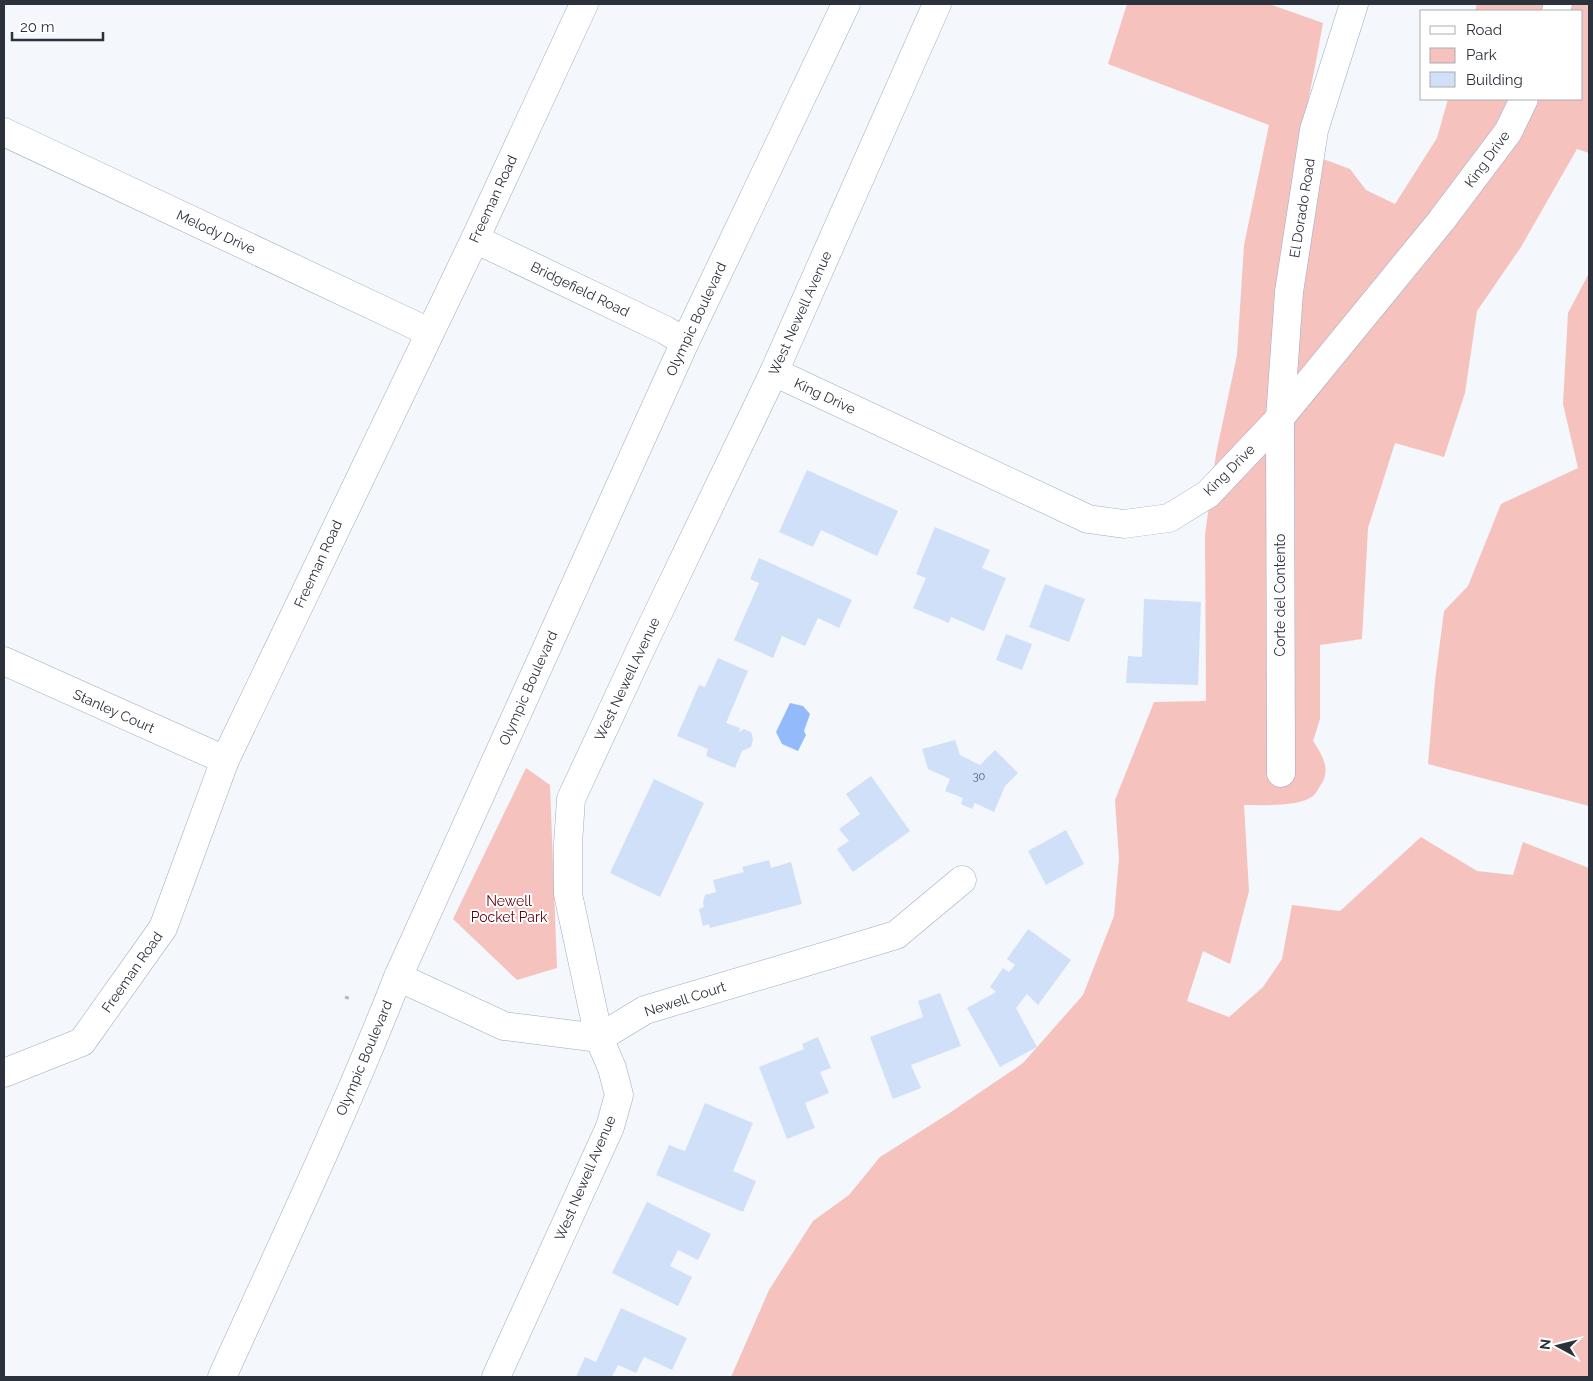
<svg xmlns="http://www.w3.org/2000/svg" width="1593" height="1381" font-family="Raleway,sans-serif">
	<style>
		.green { fill: #f6c2be }
		.water { fill: #93bbfc }
		.building { fill: #d1e0f9 }
		.lines { fill: none; stroke-linecap: round; stroke-linejoin: round }
		.minor-casing { stroke: #9cabc2; stroke-width: 29 }
		.major-casing { stroke: #9cabc2; stroke-width: 29 }
		.path { stroke: #b6bac0; stroke-width: 3; stroke-dasharray: 4 4; stroke-linecap: butt }
		.minor { stroke: #fff; stroke-width: 28 }
		.major { stroke: #fff; stroke-width: 28 }
		.labels { text-anchor: middle; stroke-width: 4; stroke-linejoin: round; paint-order: stroke }
		.number-label { font-size: 11px; fill: #555e6a }
		.street-label { font-size: 14px; fill: #2c323b; stroke: #fff }
		.park-label { font-size: 14px; fill: #64010f; stroke: #fff }
	</style>
	<rect width="100%" height="100%" fill="#f4f7fc"/>
	<g class="green">
		<path d="M 1127,4 L 1269,4 L 1323,23 C 1316,65 1306,107 1299,150 L 1350,169 L 1366,190 L 1395,204 L 1437,138 L 1448,99 L 1582,99 L 1582,11 L 1475,11 L 1477,4 L 1589,4 L 1589,153 L 1577,149 L 1521,247 L 1477,311 L 1465,393 L 1444,457 L 1395,443 L 1368,528 L 1362,639 L 1320,645 L 1320,719 L 1313,741 C 1321,753 1331,768 1322,783 C 1319,787 1317,793 1313,796 C 1300,807 1260,805 1244,805 L 1249,891 L 1230,964 L 1203,951 L 1187,1001 L 1229,1017 L 1263,987 L 1282,959 L 1292,905 L 1340,911 L 1421,837 L 1477,871 L 1513,875 L 1523,842 L 1589,868 L 1589,1377 L 731,1377 L 769,1290 L 813,1221 L 849,1195 L 880,1157 L 948,1114 L 1023,1063 L 1083,995 L 1114,916 L 1119,859 L 1115,800 L 1154,702 L 1206,701 L 1205,535 L 1216,454 L 1237,355 L 1244,245 L 1269,125 L 1108,64 Z"/>
		<path d="M 1589,273 L 1589,806 L 1428,764 L 1435,681 L 1444,611 L 1468,586 L 1501,504 L 1578,468 L 1563,404 L 1568,313 Z"/>
		<path d="M 526,768 L 550,785 L 557,968 L 517,980 L 453,919 Z"/>
	</g>
	<path class="water" d="M 790,703 L 803,706 L 810,714 L 804,731 L 806,735 L 798,751 L 782,744 L 776,732 Z"/>
	<g class="building">
		<path d="M 807,470 L 898,511 L 877,556 L 821,530 L 813,547 L 779,532 Z"/>
		<path d="M 935,527 L 990,550 L 982,568 L 1006,578 L 984,631 L 951,617 L 949,623 L 913,608 L 926,578 L 916,574 Z"/>
		<path d="M 759,558 L 852,600 L 839,628 L 818,618 L 805,646 L 782,636 L 773,658 L 734,640 L 759,583 L 750,579 Z"/>
		<path d="M 1045,584 L 1085,599 L 1069,642 L 1029,627 Z"/>
		<path d="M 1144,599 L 1201,602 L 1198,685 L 1126,683 L 1128,656 L 1142,657 Z"/>
		<path d="M 1006,634 L 1032,644 L 1022,670 L 996,660 Z"/>
		<path d="M 718,658 L 748,671 L 726,723 L 740,728 L 739,732 L 744,729 L 751,732 L 753,739 L 751,747 L 742,751 L 735,768 L 706,756 L 708,749 L 677,736 L 699,685 L 705,687 Z"/>
		<path d="M 955,740 L 960,755 L 980,765 L 995,750 L 1018,773 L 1005,786 L 994,812 L 975,803 L 972,809 L 961,804 L 963,798 L 945,791 L 950,779 L 928,769 L 922,749 Z"/>
		<path d="M 871,776 L 910,831 L 853,872 L 837,849 L 849,841 L 839,829 L 860,814 L 846,794 Z"/>
		<path d="M 654,779 L 704,803 L 660,897 L 610,873 Z"/>
		<path d="M 1066,830 L 1084,864 L 1046,885 L 1028,851 Z"/>
		<path d="M 769,860 L 771,868 L 791,862 L 802,904 L 710,928 L 709,924 L 703,926 L 699,909 L 704,907 L 703,902 L 705,895 L 716,892 L 713,880 L 744,872 L 742,867 Z"/>
		<path d="M 1028,929 L 1071,960 L 1038,1005 L 1027,994 L 1016,1008 L 1037,1047 L 1000,1067 L 967,1008 L 996,992 L 990,987 L 1003,968 L 1009,972 L 1015,965 L 1007,959 Z"/>
		<path d="M 940,993 L 961,1046 L 911,1065 L 921,1088 L 893,1099 L 870,1037 L 923,1017 L 918,1001 Z"/>
		<path d="M 818,1037 L 831,1068 L 820,1072 L 829,1093 L 805,1103 L 815,1128 L 787,1139 L 759,1067 L 804,1049 L 802,1044 Z"/>
		<path d="M 705,1103 L 753,1123 L 733,1171 L 756,1181 L 743,1212 L 656,1175 L 669,1145 L 685,1151 Z"/>
		<path d="M 647,1202 L 711,1234 L 698,1260 L 678,1250 L 670,1266 L 692,1277 L 678,1306 L 612,1273 Z"/>
		<path d="M 621,1308 L 687,1338 L 672,1370 L 644,1357 L 636,1373 L 618,1365 L 612,1377 L 576,1377 L 585,1357 L 596,1362 Z"/>
	</g>
	<g class="lines">
		<defs>
			<g id="minor">
				<path d="M 1556,11 L 1558,4"/>
				<path d="M 4,132 L 429,332"/>
				<path d="M 475,239 L 665,330 L 685,342"/>
				<path d="M 774,372 L 1088,519 L 1124,524 L 1169,518 L 1208,494 L 1280,418 L 1441,221 L 1508,132 L 1524,99"/>
				<path d="M 4,661 L 225,760"/>
				<path d="M 1281,773 L 1280,418 L 1289,292 L 1314,130 L 1354,4"/>
				<path d="M 398,977 L 504,1026 L 599,1038 L 645,1010 L 896,935 L 962,880"/>
				<path d="M 4,1073 L 82,1042 L 163,928 L 225,760 L 475,239 L 584,4"/>
				<path d="M 496,1377 L 610,1127 L 619,1095 L 612,1068 L 599,1038 L 568,894 L 568,844 L 571,799 L 646,638 L 774,372 L 937,4"/>
			</g>
			<path id="major" d="M 222,1377 C 282,1245 345,1112 398,977 L 685,342 L 846,4"/>
		</defs>
		<use href="#minor" class="minor-casing"/>
		<use href="#major" class="major-casing"/>
		<path class="path" d="M 345,997 L 351,999"/>
		<use href="#minor" class="minor"/>
		<use href="#major" class="major"/>
	</g>
	<g class="labels">
		<g class="number-label">
			<text x="979" y="780">30</text>
		</g>
		<g class="street-label">
			<text transform="translate(1487 159) rotate(-54)" y="5">King Drive</text>
			<text transform="translate(493 199) rotate(-65)" y="5">Freeman Road</text>
			<text transform="translate(1302 208) rotate(-81)" y="5">El Dorado Road</text>
			<text transform="translate(216 232) rotate(25)" y="5">Melody Drive</text>
			<text transform="translate(580 289) rotate(26)" y="5">Bridgefield Road</text>
			<text transform="translate(800 313) rotate(-66)" y="5">West Newell Avenue</text>
			<text transform="translate(696 319) rotate(-65)" y="5">Olympic Boulevard</text>
			<text transform="translate(825 396) rotate(25)" y="5">King Drive</text>
			<text transform="translate(1229 470) rotate(-45)" y="5">King Drive</text>
			<text transform="translate(318 564) rotate(-65)" y="5">Freeman Road</text>
			<text transform="translate(1280 595) rotate(-90)" y="5">Corte del Contento</text>
			<text transform="translate(627 679) rotate(-65)" y="5">West Newell Avenue</text>
			<text transform="translate(528 688) rotate(-66)" y="5">Olympic Boulevard</text>
			<text transform="translate(114 711) rotate(24)" y="5">Stanley Court</text>
			<text transform="translate(132 972) rotate(-55)" y="5">Freeman Road</text>
			<text transform="translate(685 999) rotate(-18)" y="5">Newell Court</text>
			<text transform="translate(364 1058) rotate(-67)" y="5">Olympic Boulevard</text>
			<text transform="translate(585 1178) rotate(-67)" y="5">West Newell Avenue</text>
		</g>
		<g class="park-label">
			<text x="509" y="906">Newell<tspan x="509" dy="16">Pocket Park</tspan></text>
		</g>
	</g>
	<rect width="1593" height="1381" fill="none" stroke="#2c323b" stroke-width="10"/>
	<rect x="1420" y="10" width="162" height="90" fill="#ffffff" stroke="#abadb1"/>
	<rect x="1430" y="26" width="25" height="8" fill="#ffffff" stroke="#abadb1"/>
	<text x="1466" y="35" font-size="15" fill="#2c323b">Road</text>
	<rect x="1430" y="48" width="25" height="15" fill="#f6c2be" stroke="#abadb1"/>
	<text x="1466" y="60" font-size="15" fill="#2c323b">Park</text>
	<rect x="1430" y="72" width="25" height="15" fill="#d1e0f9" stroke="#abadb1"/>
	<text x="1466" y="85" font-size="15" fill="#2c323b">Building</text>
	<g transform="translate(1558 1346) rotate(277)" stroke="#ffffff" stroke-width="4" paint-order="stroke">
	<path d="M0-4L9 19L0 12L-9 19Z" fill="#2c323b"/>
	<text y="-8" font-size="14" font-weight="bold" text-anchor="middle" fill="#2c323b">N</text>
	</g>
	<path d="M12 32v8h91v-8" fill="none" stroke="#2c323b" stroke-width="2.5"/>
	<text x="20" y="32" font-size="15" fill="#2c323b" stroke="#ffffff" stroke-width="4" paint-order="stroke">20 m</text>
</svg>
